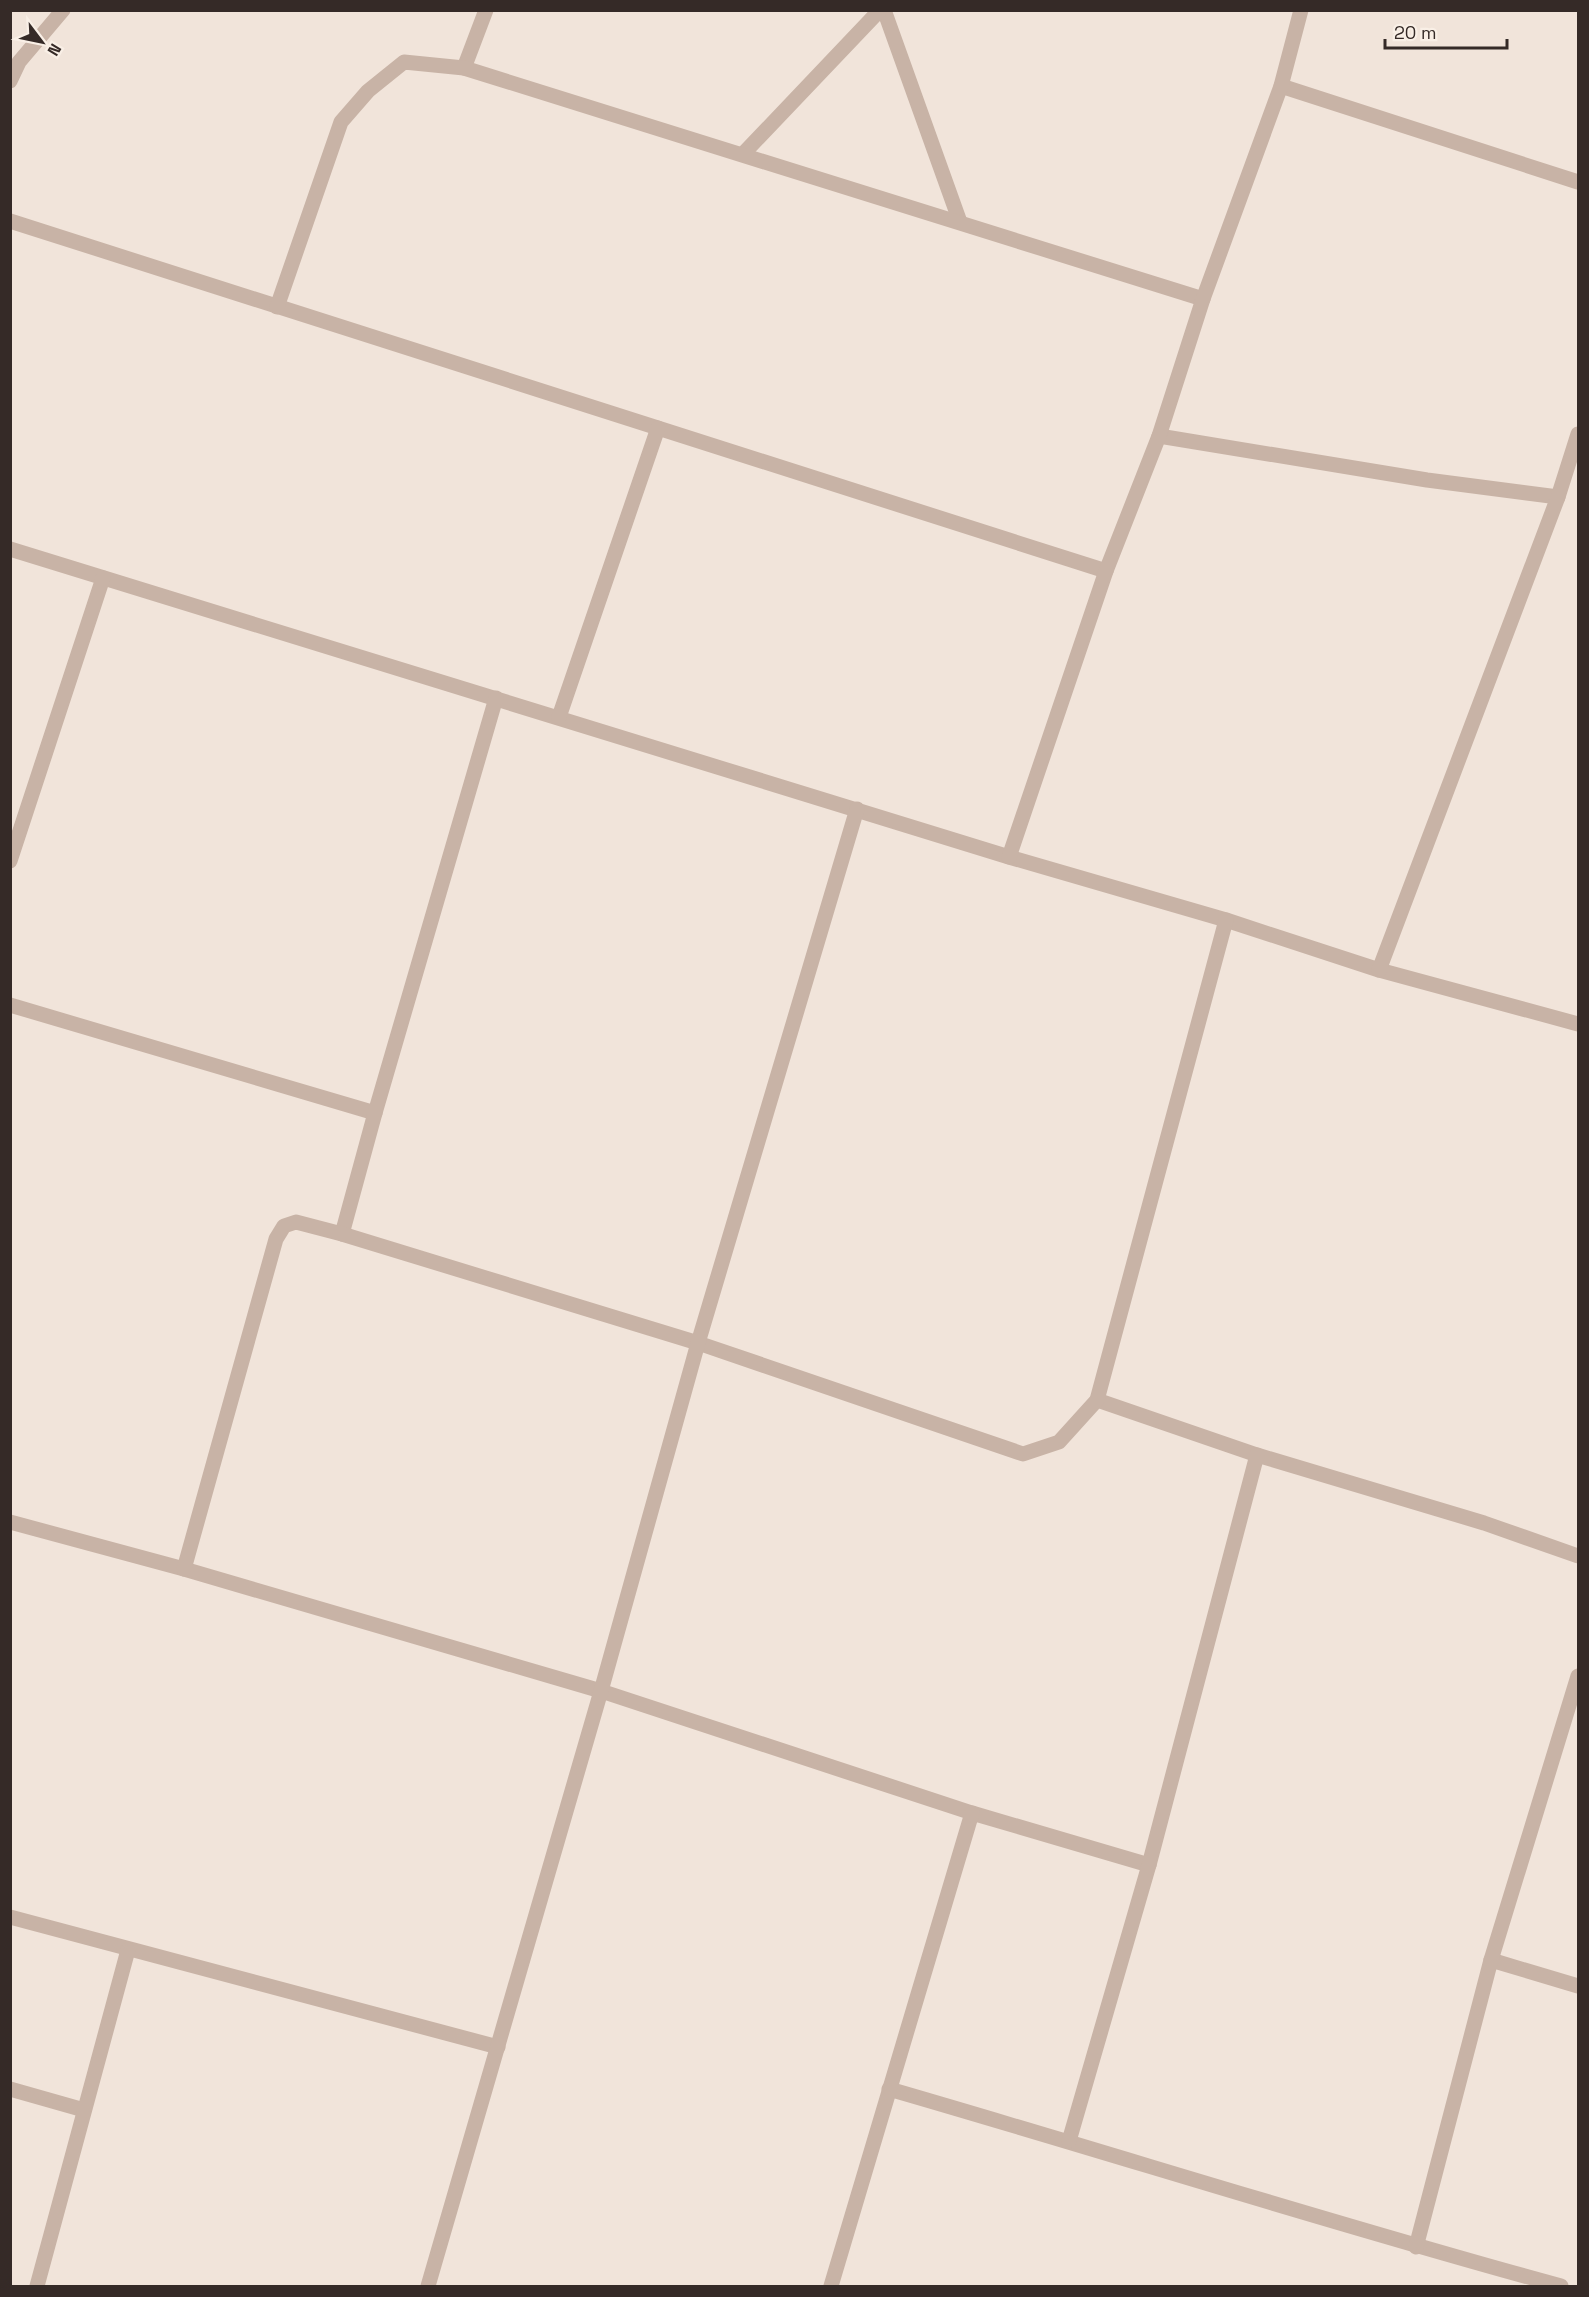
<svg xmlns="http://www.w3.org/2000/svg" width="1589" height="2297" font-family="'Space Grotesk',sans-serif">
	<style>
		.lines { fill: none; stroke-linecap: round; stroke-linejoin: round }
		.minor { stroke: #c8b3a6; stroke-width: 15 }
	</style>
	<rect width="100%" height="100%" fill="#f1e4da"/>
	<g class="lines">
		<g class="minor">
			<path d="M 884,10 L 960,222"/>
			<path d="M 464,68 L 486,10"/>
			<path d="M 10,81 L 19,62 L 63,10"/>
			<path d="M 1281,86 L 1578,182"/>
			<path d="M 743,154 L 880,10"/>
			<path d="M 10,221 L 1106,571"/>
			<path d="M 277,307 L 341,122 L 368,91 L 404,62 L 464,68 L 1203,299"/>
			<path d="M 1159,436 L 1427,480 L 1558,497"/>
			<path d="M 10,549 L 1009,857 L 1226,920 L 1379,970 L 1578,1024"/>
			<path d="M 559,717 L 658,428"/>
			<path d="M 1009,857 L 1106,571 L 1159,436 L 1203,299 L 1281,86 L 1301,10"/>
			<path d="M 10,861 L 103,578"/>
			<path d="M 1379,970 L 1558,497 L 1578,434"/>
			<path d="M 10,1005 L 375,1113"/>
			<path d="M 342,1234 L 375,1113 L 496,698"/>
			<path d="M 1097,1400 L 1257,1455 L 1484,1523 L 1578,1556"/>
			<path d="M 10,1522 L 184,1569 L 601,1691 L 972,1813 L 1149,1865"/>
			<path d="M 184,1569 L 276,1239 L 284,1226 L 296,1222 L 342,1234 L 698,1343 L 1023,1454 L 1059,1442 L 1097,1400 L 1226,920"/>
			<path d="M 10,1917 L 498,2047"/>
			<path d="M 1491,1960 L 1578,1986"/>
			<path d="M 10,2089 L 84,2110"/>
			<path d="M 889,2089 C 1114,2154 1336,2225 1561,2286"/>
			<path d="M 1069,2141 L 1149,1865 L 1257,1455"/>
			<path d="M 1416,2247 L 1491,1960 L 1578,1676"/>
			<path d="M 37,2286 L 128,1950"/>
			<path d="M 428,2286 L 601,1691 L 698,1343 L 857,809"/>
			<path d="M 831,2286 L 972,1813"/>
		</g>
	</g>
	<rect width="1589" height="2297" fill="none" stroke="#352a27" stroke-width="24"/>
	<g transform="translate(42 42) rotate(122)" stroke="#f9efe6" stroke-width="4.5" paint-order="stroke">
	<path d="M0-4.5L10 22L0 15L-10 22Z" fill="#352a27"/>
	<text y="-9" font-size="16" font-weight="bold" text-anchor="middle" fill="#352a27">N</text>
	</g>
	<path d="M1385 39v9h122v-9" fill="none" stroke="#352a27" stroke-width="3"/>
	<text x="1394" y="39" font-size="18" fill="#352a27" stroke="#f9efe6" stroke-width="4.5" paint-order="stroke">20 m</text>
</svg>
